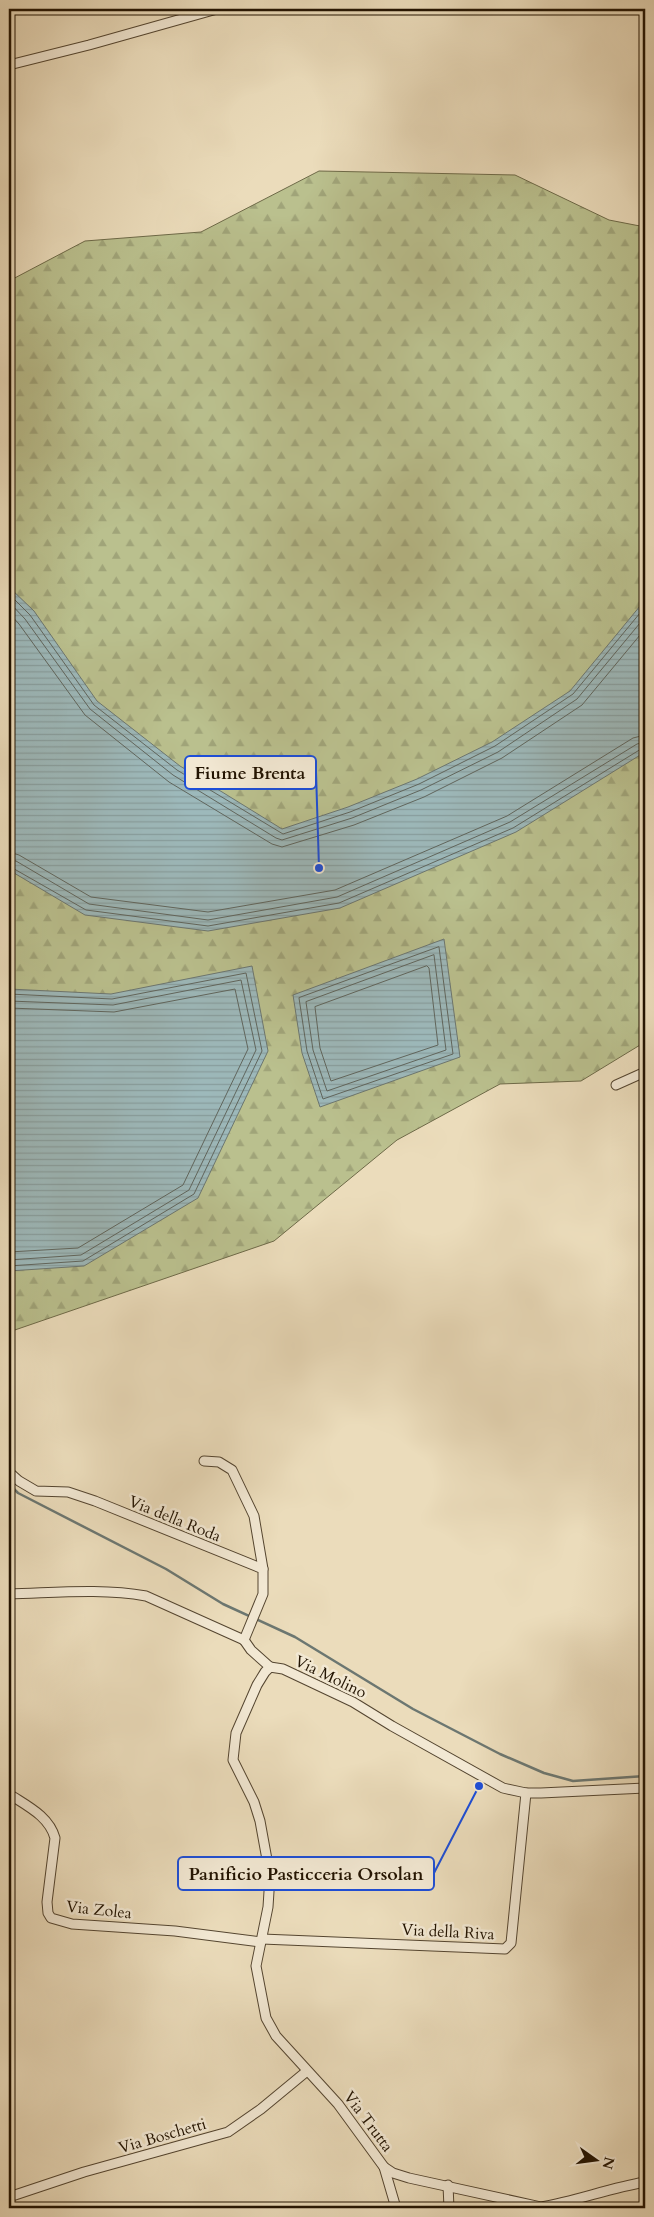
<svg xmlns="http://www.w3.org/2000/svg" width="654" height="2217" font-family="Cardo,serif">
	<style>
		.forest { fill: url(#forest-firs); stroke: #6e6a48 }
		.water { fill: url(#water-rules); stroke: #6c7771 }
		.lines { fill: none; stroke-linecap: round; stroke-linejoin: round }
		.shore { stroke: #60665e; stroke-width: 1 }
		.stream { stroke: #6c7771; stroke-width: 2.5 }
		.minor-casing { stroke: #544530; stroke-width: 11 }
		.minor { stroke: #f2e8d3; stroke-width: 9 }
		.labels { text-anchor: middle; stroke-width: 5; stroke-linejoin: round; paint-order: stroke }
		.street-label { font-size: 16px; fill: #221301; stroke: #f2e8d3 }
		.leader { fill: none; stroke: #1d4ed8; stroke-width: 2 }
		.callout-dot { fill: #1d4ed8; stroke: #f2e8d3; stroke-width: 2 }
		.callout { fill: #f2e8d3; stroke: #1d4ed8; stroke-width: 2 }
		.callout-label { font-size: 18px; text-anchor: middle; font-weight: bold; fill: #221301 }
	</style>
	<defs>
		<pattern id="forest-firs" width="22" height="20" patternUnits="userSpaceOnUse" patternTransform="scale(1.25)"><rect width="22" height="20" fill="#bac08e"/><path d="M5 1l3.5 6h-7zM16 11l3.5 6h-7z" fill="#a0a479"/></pattern>
		<pattern id="water-rules" width="6" height="5" patternUnits="userSpaceOnUse" patternTransform="scale(1.25)"><rect width="6" height="5" fill="#9db9bb"/><path d="M0 2.5h6" fill="none" stroke="#879e9f"/></pattern>
	</defs>
	<rect width="100%" height="100%" fill="#ebdcbb"/>
	<filter id="stains"><feTurbulence type="fractalNoise" baseFrequency=".004" numOctaves="4"/><feColorMatrix values="0 0 0 0 .2 0 0 0 0 .09 0 0 0 0 .02 0 0 0 .5 -.17"/></filter>
	<radialGradient id="worn" r=".72"><stop offset=".6" stop-color="#630" stop-opacity="0"/><stop offset="1" stop-color="#630" stop-opacity=".3"/></radialGradient>
	<path class="forest" d="M 319,171 L 515,175 L 609,220 L 645,227 L 645,1042 L 581,1081 L 500,1084 L 397,1140 L 274,1241 L 9,1332 L 9,281 L 85,241 L 201,232 Z"/>
	<g class="water">
		<path d="M 9,587 L 34,611 L 97,701 L 180,766 L 282,829 L 348,807 L 417,779 L 492,742 L 570,691 L 645,600 L 645,752 L 516,832 L 340,908 L 208,931 L 85,915 L 9,870 Z"/>
		<path d="M 444,939 L 460,1057 L 320,1107 L 302,1053 L 293,995 Z"/>
		<path d="M 252,966 L 268,1051 L 198,1198 L 84,1266 L 9,1271 L 9,989 L 111,994 Z"/>
	</g>
	<g class="lines">
		<g class="shore">
			<path d="M 9,594 L 30,615 L 94,705 L 177,770 L 283,834 L 350,812 L 419,784 L 495,746 L 573,694 L 645,607"/>
			<path d="M 9,602 L 25,619 L 90,709 L 173,775 L 276,838 L 282,840 L 352,818 L 421,790 L 498,752 L 577,699 L 645,617"/>
			<path d="M 9,613 L 19,624 L 85,715 L 169,782 L 272,844 L 282,847 L 354,825 L 424,797 L 502,758 L 582,705 L 645,629"/>
			<path d="M 9,852 L 19,855 L 91,897 L 208,912 L 335,890 L 507,816 L 633,738 L 645,735"/>
			<path d="M 9,860 L 16,861 L 89,904 L 208,920 L 337,897 L 510,822 L 637,744 L 645,742"/>
			<path d="M 9,866 L 86,910 L 208,926 L 339,903 L 513,828 L 641,749 L 645,749"/>
			<path d="M 439,947 L 453,1054 L 323,1099 L 307,1051 L 299,998 Z"/>
			<path d="M 434,955 L 446,1050 L 327,1091 L 313,1050 L 306,1002 Z"/>
			<path d="M 427,966 L 429,968 L 438,1045 L 331,1081 L 320,1048 L 315,1007 Z"/>
			<path d="M 9,994 L 112,999 L 246,973 L 262,1051 L 194,1194 L 83,1261 L 9,1266"/>
			<path d="M 9,1001 L 113,1005 L 241,980 L 256,1050 L 189,1190 L 81,1255 L 9,1260"/>
			<path d="M 9,1008 L 114,1012 L 235,989 L 248,1049 L 183,1185 L 78,1248 L 9,1252"/>
		</g>
		<path class="stream" d="M 9,1484 L 18,1493 L 166,1569 L 223,1604 L 295,1637 L 413,1709 L 500,1754 L 544,1773 L 573,1781 L 645,1776"/>
		<defs>
			<g id="minor">
				<path d="M 9,65 L 89,45 L 217,9"/>
				<path d="M 616,1085 L 645,1072"/>
				<path d="M 204,1461 L 219,1462 L 232,1470 L 254,1516 L 263,1569"/>
				<path d="M 9,1472 L 19,1481 L 36,1491 L 68,1492 L 95,1501 L 263,1569 L 263,1594 L 244,1640"/>
				<path d="M 9,1594 C 54,1593 101,1588 146,1596 L 244,1640"/>
				<path d="M 244,1640 L 251,1650 L 270,1667"/>
				<path d="M 645,1788 L 541,1793 L 526,1793 L 503,1788 L 392,1726 L 353,1702 L 283,1669 L 270,1667 L 265,1672 L 257,1685 L 236,1733 L 233,1760 L 254,1802 L 260,1821 L 270,1876 L 268,1907 L 256,1966 L 266,2018 L 276,2036 L 338,2104 L 384,2167 L 393,2173 L 409,2178 L 541,2207 C 576,2201 610,2188 645,2182"/>
				<path d="M 9,1794 C 27,1806 49,1816 55,1838 L 47,1902 L 48,1913 L 51,1918 L 72,1924 L 175,1931 L 261,1942"/>
				<path d="M 262,1939 L 505,1949 L 511,1943 L 526,1793"/>
				<path d="M 384,2167 L 396,2208"/>
				<path d="M 448,2185 L 449,2208"/>
				<path d="M 9,2197 L 84,2172 L 228,2132 L 261,2109 L 307,2071"/>
			</g>
		</defs>
		<use href="#minor" class="minor-casing"/>
		<use href="#minor" class="minor"/>
	</g>
	<g class="labels">
		<g class="street-label">
			<text transform="translate(175 1518) rotate(22)" y="6">Via della Roda</text>
			<text transform="translate(331 1676) rotate(26)" y="6">Via Molino</text>
			<text transform="translate(99 1909) rotate(6)" y="6">Via Zolea</text>
			<text transform="translate(448 1931) rotate(3)" y="6">Via della Riva</text>
			<text transform="translate(369 2121) rotate(53)" y="6">Via Trutta</text>
			<text transform="translate(162 2135) rotate(-16)" y="6">Via Boschetti</text>
		</g>
	</g>
	<path class="leader" d="M319 868L316 772M479 1786L434 1873"/>
	<g class="callout-dot">
		<circle cx="319" cy="868" r="5"/>
		<circle cx="479" cy="1786" r="5"/>
	</g>
	<g class="callout">
		<rect x="185" y="756" width="131" height="33" rx="5"/>
		<rect x="178" y="1857" width="256" height="33" rx="5"/>
	</g>
	<g class="callout-label">
		<text x="250" y="779">Fiume Brenta</text>
		<text x="306" y="1880">Panificio Pasticceria Orsolan</text>
	</g>
	<rect width="654" height="2217" fill="none" stroke="#ebdcbb" stroke-width="30"/>
	<rect x="10" y="10" width="634" height="2197" fill="none" stroke="#221301" stroke-width="2.5"/>
	<rect x="15" y="15" width="624" height="2187" fill="none" stroke="#221301"/>
	<g transform="translate(596 2160) rotate(104)" stroke="#f2e8d3" stroke-width="4" paint-order="stroke">
	<path d="M0-4L9 19L0 12L-9 19Z" fill="#221301"/>
	<text y="-8" font-size="14" font-weight="bold" text-anchor="middle" fill="#221301">N</text>
	</g>
	<rect width="100%" height="100%" filter="url(#stains)"/>
	<rect width="100%" height="100%" fill="url(#worn)"/>
</svg>
